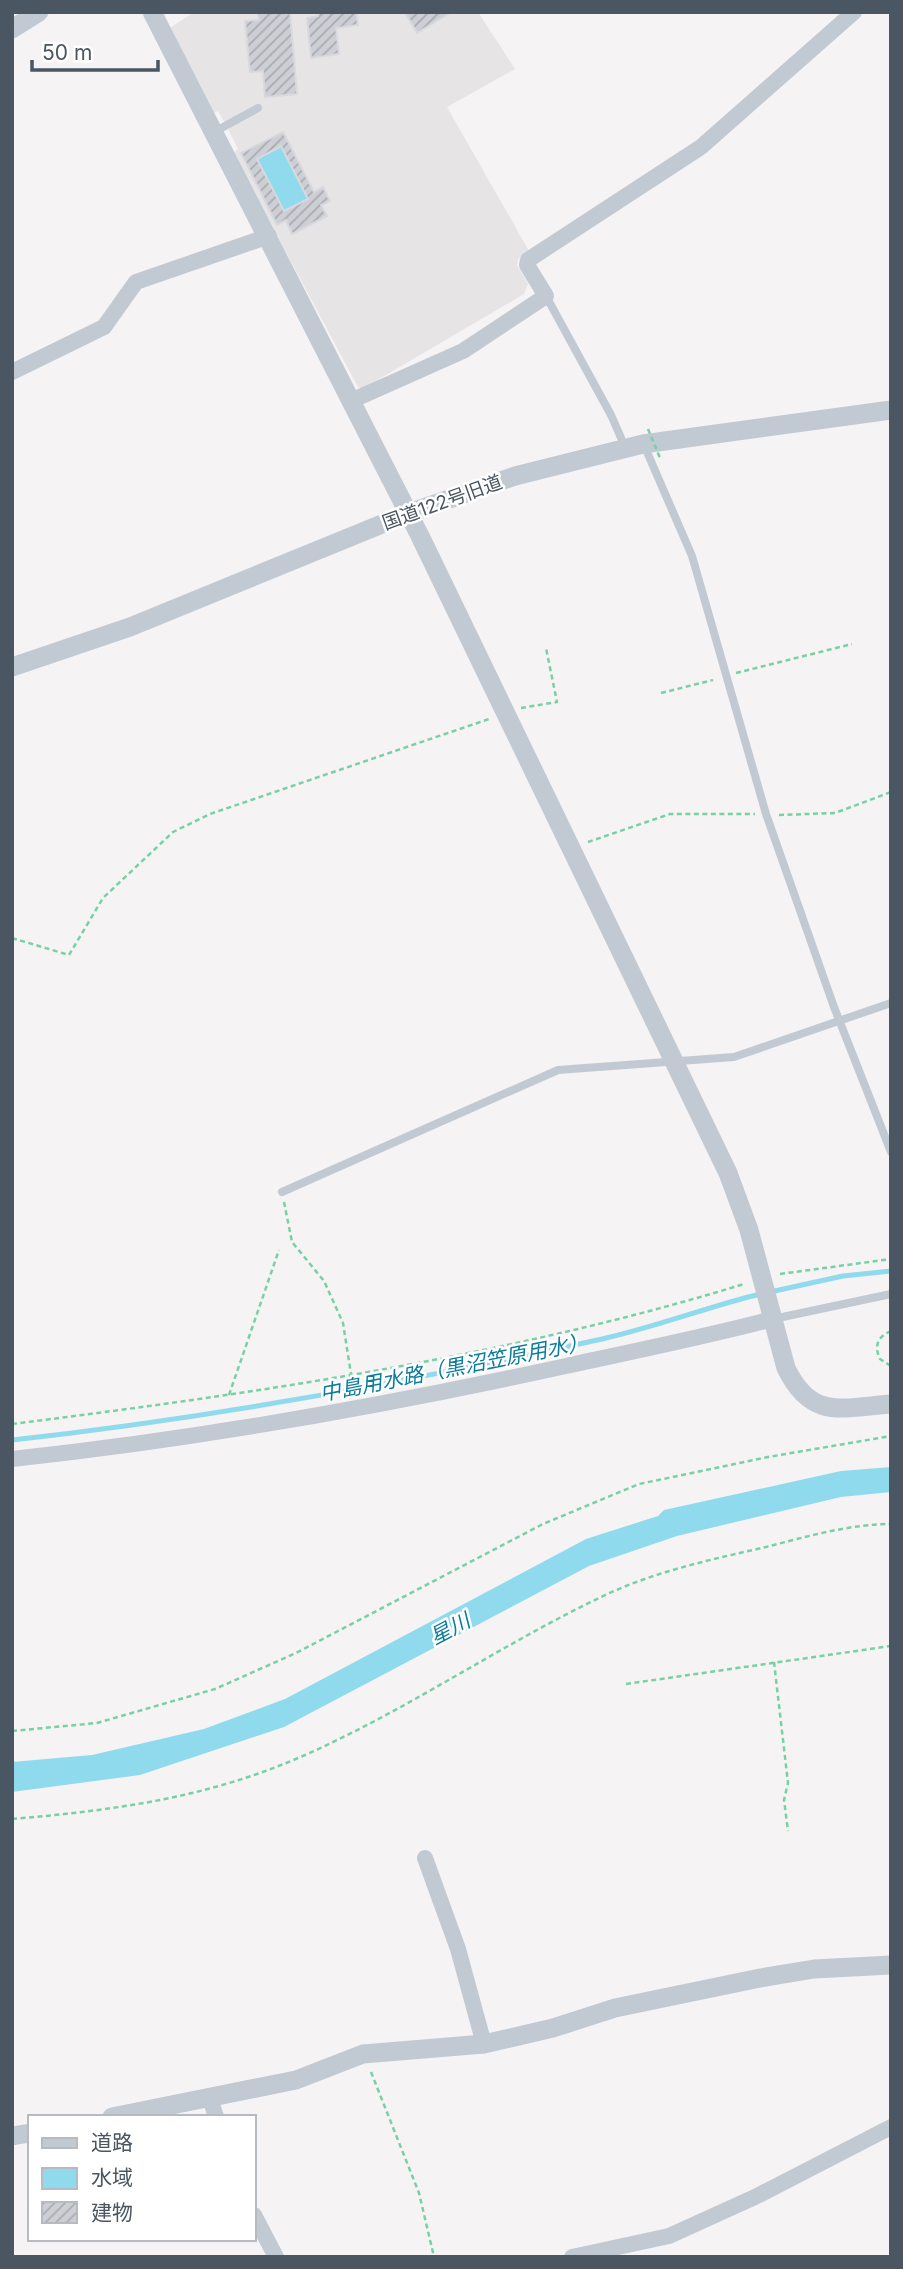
<svg xmlns="http://www.w3.org/2000/svg" width="903" height="2269" font-family="Inter,'Noto Sans JP',sans-serif">
	<style>
		.education { fill: #e6e4e5 }
		.water { fill: #90daee }
		.lines { fill: none; stroke-linecap: round; stroke-linejoin: round }
		.stream { stroke: #90daee; stroke-width: 5 }
		.building { fill: url(#building-hatch); stroke: #d7d9de; stroke-width: 2; fill-rule: evenodd }
		.path { stroke: #7ad0a6; stroke-width: 2.5; stroke-dasharray: 5 3.5; stroke-linecap: butt }
		.service { stroke: #c1cad2; stroke-width: 8 }
		.minor { stroke: #c1cad2; stroke-width: 16 }
		.tertiary { stroke: #c1cad2; stroke-width: 19 }
		.path-bridge { stroke: #7ad0a6; stroke-width: 2.5; stroke-dasharray: 5 3.5; stroke-linecap: butt }
		.labels { text-anchor: middle; stroke-width: 5; stroke-linejoin: round; paint-order: stroke }
		.street-label { font-size: 19px; fill: #4a5661; stroke: #fff }
		.water-label { font-size: 21px; font-style: italic; fill: #0c7c9b; stroke: #fff }
	</style>
	<defs>
		<pattern id="building-hatch" width="6" height="6" patternUnits="userSpaceOnUse" patternTransform="scale(1.75)"><rect width="6" height="6" fill="#cdcfd5"/><path d="M-1 1l2-2M0 6l6-6M5 7l2-2" fill="none" stroke="#a8abb0"/></pattern>
	</defs>
	<rect width="100%" height="100%" fill="#f5f3f3"/>
	<path class="education" d="M 194,12 L 478,12 L 515,69 L 447,107 L 529,251 L 518,259 L 517,265 L 528,284 L 524,294 L 362,389 L 358,387 L 233,153 L 238,149 L 226,125 L 218,111 L 214,113 L 170,28 Z"/>
	<g class="water">
		<path d="M 281,146 L 308,199 L 284,211 L 257,159 Z"/>
		<path d="M 891,1467 L 891,1492 L 841,1497 L 677,1536 L 589,1566 L 284,1727 L 140,1775 L 12,1792 L 12,1762 L 92,1755 L 204,1729 L 285,1699 L 586,1539 L 658,1516 L 664,1510 L 841,1471 Z"/>
	</g>
	<g class="lines">
		<g class="stream">
			<path d="M 770,1292 L 843,1276 L 891,1271"/>
			<path d="M 12,1440 C 210,1418 408,1382 602,1339 C 656,1327 707,1307 760,1294"/>
		</g>
	</g>
	<g class="building">
		<path d="M 258,12 L 290,12 L 297,94 L 265,97 L 263,71 L 250,72 L 245,21 L 259,20 Z"/>
		<path d="M 318,12 L 356,12 L 358,25 L 336,28 L 339,54 L 311,58 L 307,18 L 318,16 Z"/>
		<path d="M 405,12 L 451,12 L 417,33 Z"/>
		<path d="M 283,132 L 314,192 L 323,187 L 330,201 L 321,205 L 327,216 L 292,234 L 286,220 L 277,225 L 241,153 ZM 281,146 L 308,199 L 284,211 L 257,159 Z"/>
	</g>
	<g class="lines">
		<g class="path">
			<path d="M 736,673 L 852,644"/>
			<path d="M 661,693 L 713,680"/>
			<path d="M 521,708 L 557,702 L 546,648"/>
			<path d="M 779,815 L 835,813 L 891,792"/>
			<path d="M 588,842 L 670,814 L 755,814"/>
			<path d="M 12,938 L 69,955 L 103,898 L 173,832 L 210,814 L 489,719"/>
			<path d="M 284,1202 L 292,1242 L 324,1281 L 343,1323 L 351,1374"/>
			<path d="M 780,1274 L 891,1259"/>
			<path d="M 891,1331 C 877,1337 874,1346 880,1359 L 891,1366"/>
			<path d="M 229,1395 L 279,1250"/>
			<path d="M 12,1424 C 258,1393 506,1357 744,1284"/>
			<path d="M 774,1662 L 788,1783 L 784,1800 L 788,1831"/>
			<path d="M 626,1684 L 891,1646"/>
			<path d="M 12,1731 L 97,1723 L 215,1689 L 296,1653 L 543,1524 L 639,1484 L 768,1457 L 891,1436"/>
			<path d="M 12,1819 C 116,1810 208,1798 305,1755 C 407,1710 499,1646 599,1598 C 652,1572 709,1560 766,1547 C 805,1537 850,1524 891,1524"/>
			<path d="M 371,2072 L 419,2193 L 434,2257"/>
		</g>
		<g class="service">
			<path d="M 214,132 L 258,108"/>
			<path d="M 546,296 L 611,415 L 625,447"/>
			<path d="M 644,445 L 692,556 L 766,814 L 834,1007 L 891,1152"/>
			<path d="M 282,1192 L 558,1070 L 734,1057 L 891,1003"/>
			<path d="M 773,1319 L 891,1294"/>
		</g>
		<g class="minor">
			<path d="M 12,372 L 104,327 L 136,282 L 269,236"/>
			<path d="M 353,400 L 463,351 L 546,296 L 527,265 L 528,260 L 701,147 L 854,12"/>
			<path d="M 12,1459 C 199,1439 383,1406 566,1366 C 635,1351 705,1337 773,1319"/>
			<path d="M 425,1858 L 458,1949 L 484,2044"/>
			<path d="M 210,2098 L 216,2117"/>
			<path d="M 254,2215 L 276,2257"/>
			<path d="M 572,2257 L 669,2236 L 755,2197 L 891,2127"/>
		</g>
		<g class="tertiary">
			<path d="M 152,12 L 420,536 L 728,1173 L 749,1230 L 786,1368 C 811,1420 841,1408 891,1404"/>
			<path d="M 12,29 L 39,12"/>
			<path d="M 12,667 L 130,627 L 409,513 L 515,476 L 643,444 L 891,410"/>
			<path d="M 112,2117 L 296,2080 L 363,2054 L 484,2044 L 553,2028 L 615,2008 L 760,1978 L 814,1969 L 891,1965"/>
			<path d="M 12,2136 L 30,2133"/>
		</g>
		<path class="path-bridge" d="M 648,429 L 660,458"/>
	</g>
	<g class="labels">
		<g class="street-label">
			<text transform="translate(442 502) rotate(-20)" y="7">国道122号旧道</text>
		</g>
		<g class="water-label">
			<text transform="translate(454 1368) rotate(-11)" y="7">中島用水路（黒沼笠原用水）</text>
			<text transform="translate(450 1629) rotate(-28)" y="7">星川</text>
		</g>
	</g>
	<rect width="903" height="2269" fill="none" stroke="#4a5661" stroke-width="28"/>
	<rect x="28" y="2115" width="228" height="126" fill="#ffffff" stroke="#b7bbc0" stroke-width="2"/>
	<rect x="42" y="2138" width="35" height="10" fill="#c1cad2" stroke="#b7bbc0" stroke-width="2"/>
	<text x="91" y="2150" font-size="21" fill="#4a5661">道路</text>
	<rect x="42" y="2168" width="35" height="21" fill="#90daee" stroke="#b7bbc0" stroke-width="2"/>
	<text x="91" y="2185" font-size="21" fill="#4a5661">水域</text>
	<rect x="42" y="2202" width="35" height="21" fill="url(#building-hatch)" stroke="#b7bbc0" stroke-width="2"/>
	<text x="91" y="2220" font-size="21" fill="#4a5661">建物</text>
	<path d="M32 60v10h126v-10" fill="none" stroke="#4a5661" stroke-width="3.5"/>
	<text x="42" y="60" font-size="21" fill="#4a5661" stroke="#ffffff" stroke-width="5" paint-order="stroke">50 m</text>
</svg>
